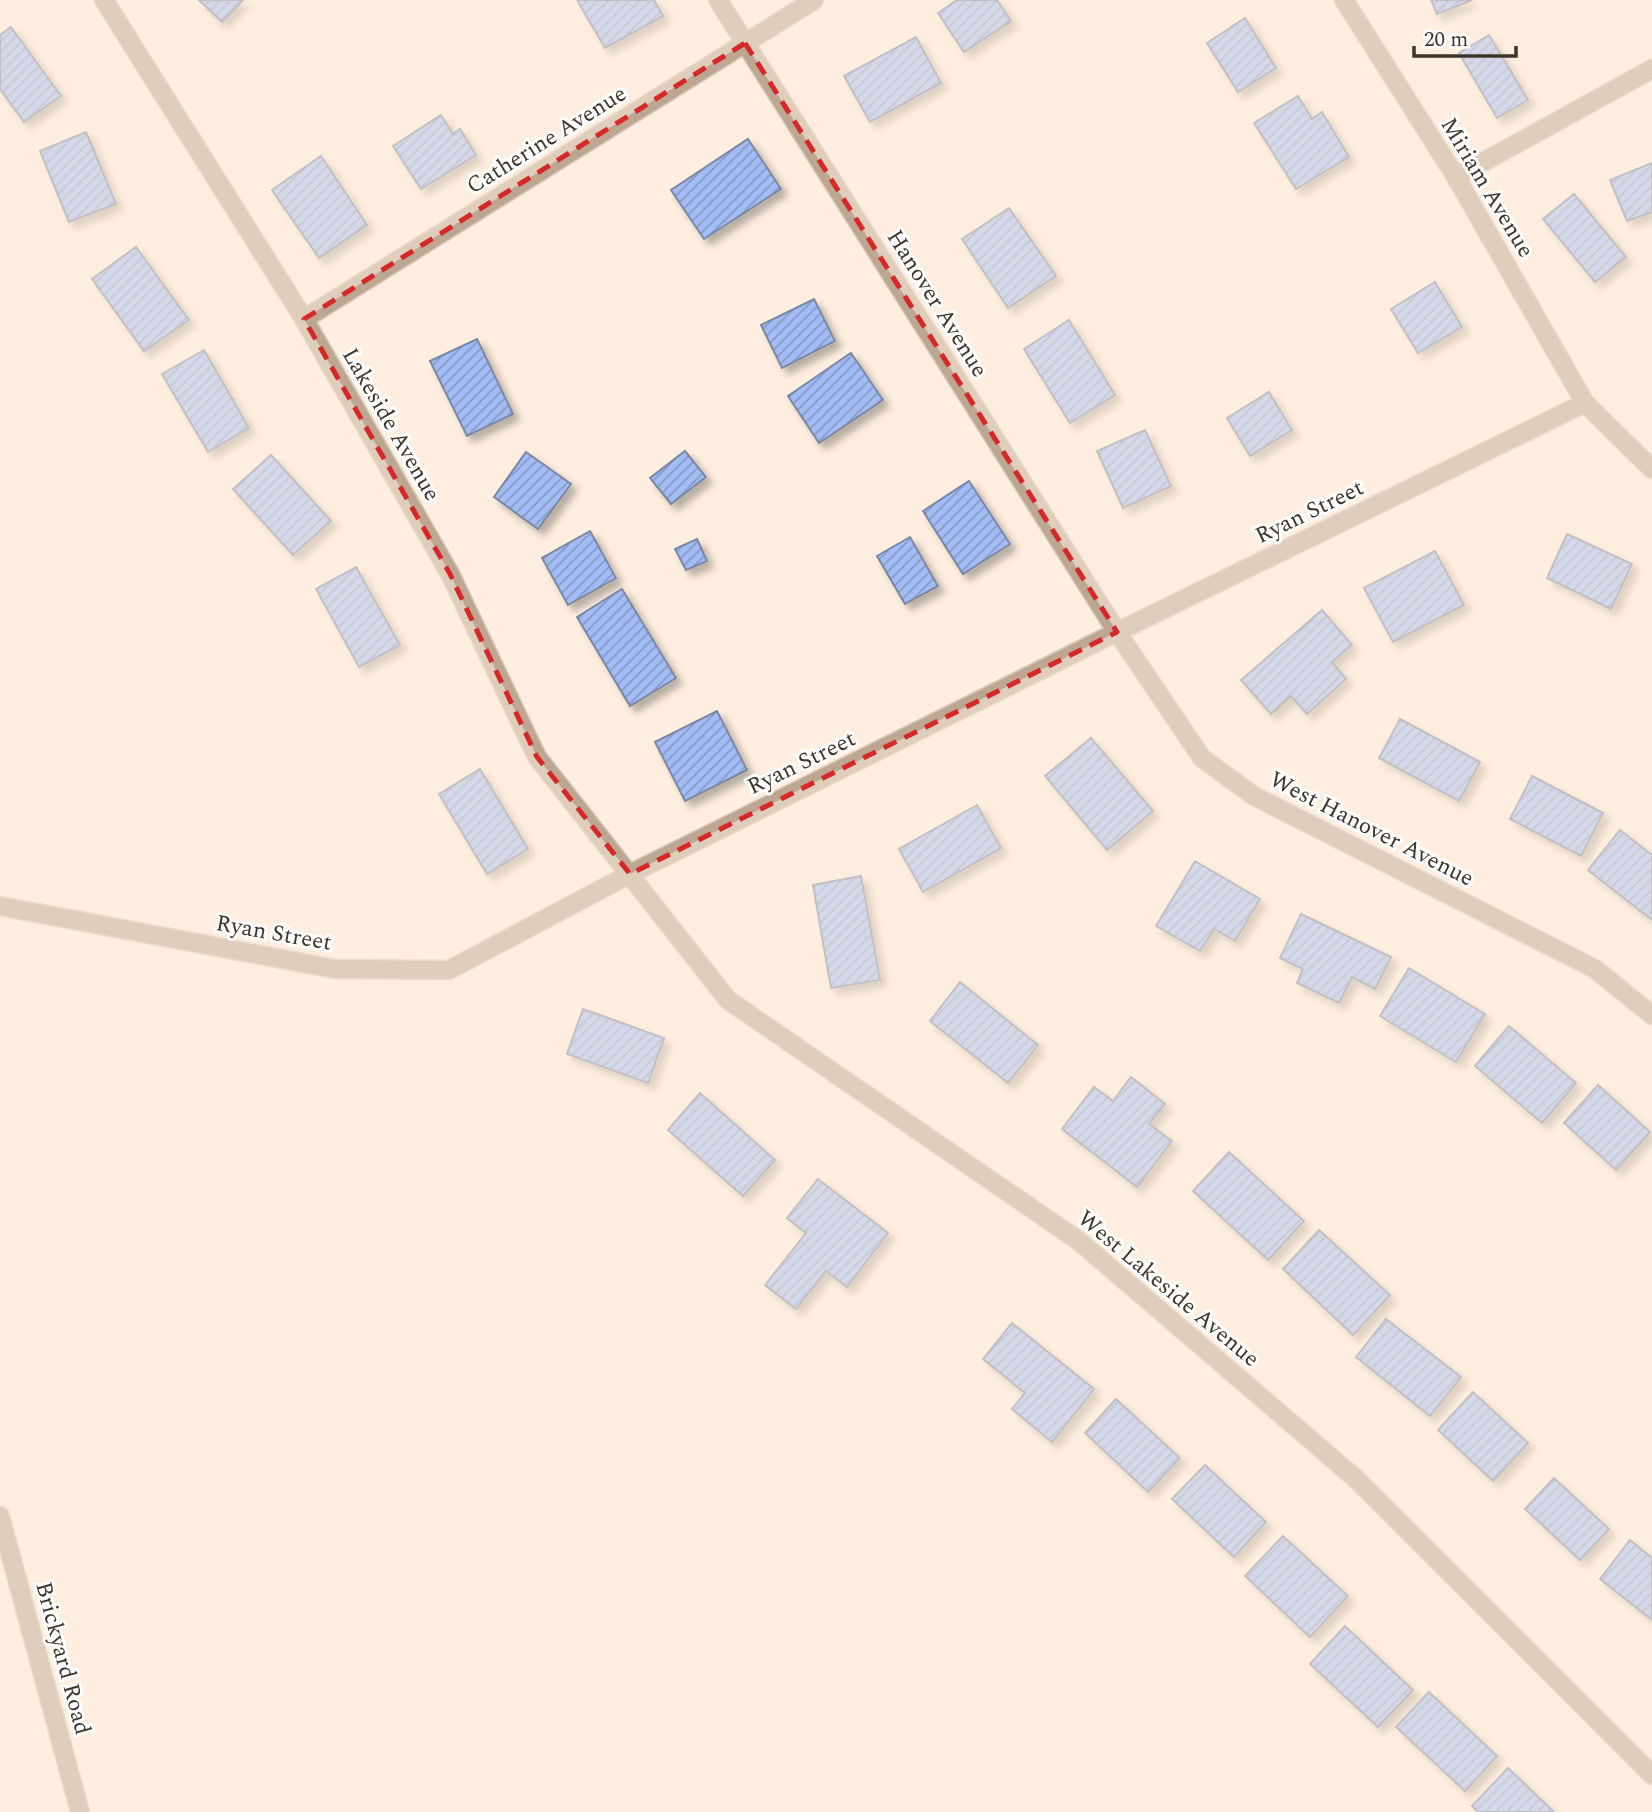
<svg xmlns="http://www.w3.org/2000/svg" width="1652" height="1812" font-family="Spectral,serif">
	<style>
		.building { fill: url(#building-hatch); stroke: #7c87a2; stroke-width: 2; filter: url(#shadow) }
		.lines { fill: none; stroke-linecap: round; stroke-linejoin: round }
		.minor-casing { stroke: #d7c9bb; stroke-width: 21 }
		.minor { stroke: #bda792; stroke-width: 18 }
		.marked { fill: none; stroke: #d62828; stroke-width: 5; stroke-dasharray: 14 9; stroke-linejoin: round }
		.labels { text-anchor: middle; stroke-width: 6; stroke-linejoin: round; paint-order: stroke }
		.street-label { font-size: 23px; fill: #3e352b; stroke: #fefefe }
	</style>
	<defs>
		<pattern id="building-hatch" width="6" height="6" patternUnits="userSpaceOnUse" patternTransform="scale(1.75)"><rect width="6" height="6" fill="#a3bcf5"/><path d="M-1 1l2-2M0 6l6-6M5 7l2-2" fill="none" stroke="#869ac7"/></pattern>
		<filter id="shadow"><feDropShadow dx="6" dy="6" stdDeviation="3.5" flood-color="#0004"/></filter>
	</defs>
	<rect width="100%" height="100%" fill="#fdeedf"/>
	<g class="building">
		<path d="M 199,0 L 243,0 L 222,22 Z"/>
		<path d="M 577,0 L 654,0 L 663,16 L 605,48 Z"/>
		<path d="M 957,0 L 997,0 L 1011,21 L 964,52 L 938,13 Z"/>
		<path d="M 1431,0 L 1472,0 L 1437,14 Z"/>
		<path d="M 1245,18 L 1276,68 L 1238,92 L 1207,43 Z"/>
		<path d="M 11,27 L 61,96 L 24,122 L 0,89 L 0,35 Z"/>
		<path d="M 1489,35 L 1528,100 L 1497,118 L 1459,53 Z"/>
		<path d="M 916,37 L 941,83 L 870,122 L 844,76 Z"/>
		<path d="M 1298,96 L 1312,119 L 1322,112 L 1349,157 L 1296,189 L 1254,123 Z"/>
		<path d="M 441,115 L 453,134 L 460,129 L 476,155 L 421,189 L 393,146 Z"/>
		<path d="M 86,132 L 116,204 L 69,222 L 40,151 Z"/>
		<path d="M 748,139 L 781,189 L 704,239 L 671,190 Z"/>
		<path d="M 321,156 L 367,225 L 319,258 L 272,190 Z"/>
		<path d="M 1652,163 L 1652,212 L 1627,221 L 1610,180 Z"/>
		<path d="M 1574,194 L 1626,257 L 1595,282 L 1543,219 Z"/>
		<path d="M 1009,208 L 1056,276 L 1008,308 L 962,239 Z"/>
		<path d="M 136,247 L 189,320 L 144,351 L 92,279 Z"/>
		<path d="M 1435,282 L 1462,327 L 1418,353 L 1391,309 Z"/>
		<path d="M 814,299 L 835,341 L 782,368 L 761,325 Z"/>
		<path d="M 1069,320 L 1115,395 L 1070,423 L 1024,349 Z"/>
		<path d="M 477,339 L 513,414 L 467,436 L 430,361 Z"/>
		<path d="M 204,350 L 249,428 L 208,452 L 162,374 Z"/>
		<path d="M 851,353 L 883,400 L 819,443 L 788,396 Z"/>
		<path d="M 1269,392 L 1292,430 L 1250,456 L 1227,418 Z"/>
		<path d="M 1145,430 L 1171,486 L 1123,508 L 1097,451 Z"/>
		<path d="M 685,451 L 706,477 L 671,504 L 650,478 Z"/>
		<path d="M 526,452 L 571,484 L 538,529 L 494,497 Z"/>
		<path d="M 271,455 L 331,521 L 293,555 L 233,489 Z"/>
		<path d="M 969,481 L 1010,544 L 963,574 L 923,511 Z"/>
		<path d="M 590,531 L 616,578 L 568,605 L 542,558 Z"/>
		<path d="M 1567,534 L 1632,564 L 1611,609 L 1547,578 Z"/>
		<path d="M 910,537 L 938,586 L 905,604 L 877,556 Z"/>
		<path d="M 697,539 L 707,561 L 686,570 L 675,549 Z"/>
		<path d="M 1435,551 L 1464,605 L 1393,642 L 1364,588 Z"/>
		<path d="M 356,567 L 400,645 L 359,667 L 316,589 Z"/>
		<path d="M 622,589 L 676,678 L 630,706 L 577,617 Z"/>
		<path d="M 1322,610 L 1352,645 L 1332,662 L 1346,679 L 1307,714 L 1291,696 L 1271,714 L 1241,680 Z"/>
		<path d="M 717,711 L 747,770 L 685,801 L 655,742 Z"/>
		<path d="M 1400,719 L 1480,762 L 1459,801 L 1379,758 Z"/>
		<path d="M 1091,738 L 1153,811 L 1107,850 L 1045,776 Z"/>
		<path d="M 480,769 L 528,849 L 487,874 L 439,794 Z"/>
		<path d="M 1532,776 L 1603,813 L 1581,856 L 1510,819 Z"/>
		<path d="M 977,805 L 1001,848 L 923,892 L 899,849 Z"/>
		<path d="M 1620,830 L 1652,855 L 1652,920 L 1588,870 Z"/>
		<path d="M 1195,861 L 1260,899 L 1235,941 L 1214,929 L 1200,951 L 1156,926 Z"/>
		<path d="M 861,876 L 880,980 L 831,988 L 813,885 Z"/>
		<path d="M 1301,914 L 1391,957 L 1375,989 L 1352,977 L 1339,1003 L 1297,983 L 1303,969 L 1280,958 Z"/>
		<path d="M 1409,968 L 1485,1014 L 1456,1062 L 1380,1016 Z"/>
		<path d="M 960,982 L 1038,1045 L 1008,1083 L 930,1021 Z"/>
		<path d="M 583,1009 L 664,1038 L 648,1083 L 567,1054 Z"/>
		<path d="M 1509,1026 L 1576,1083 L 1542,1123 L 1475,1066 Z"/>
		<path d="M 1131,1077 L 1165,1104 L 1149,1124 L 1172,1141 L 1137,1187 L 1062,1129 L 1094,1087 L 1113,1101 Z"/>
		<path d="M 1598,1085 L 1650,1132 L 1616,1170 L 1564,1123 Z"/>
		<path d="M 700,1093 L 775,1160 L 743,1196 L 668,1130 Z"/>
		<path d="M 1229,1152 L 1304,1221 L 1268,1260 L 1193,1191 Z"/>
		<path d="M 818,1179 L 888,1233 L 847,1287 L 826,1271 L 796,1309 L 765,1285 L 806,1233 L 787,1218 Z"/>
		<path d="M 1319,1230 L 1390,1295 L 1353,1335 L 1283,1269 Z"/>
		<path d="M 1386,1319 L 1461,1377 L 1430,1416 L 1356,1357 Z"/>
		<path d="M 1012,1323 L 1094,1389 L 1052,1442 L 1012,1409 L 1025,1393 L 983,1359 Z"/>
		<path d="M 1473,1392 L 1528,1443 L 1493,1481 L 1438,1430 Z"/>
		<path d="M 1116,1399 L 1180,1458 L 1148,1492 L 1085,1433 Z"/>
		<path d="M 1205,1465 L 1266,1522 L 1234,1557 L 1172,1499 Z"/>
		<path d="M 1554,1478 L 1609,1529 L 1580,1560 L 1525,1509 Z"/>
		<path d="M 1283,1536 L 1348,1596 L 1310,1637 L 1245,1576 Z"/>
		<path d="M 1630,1540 L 1652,1558 L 1652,1620 L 1600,1579 Z"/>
		<path d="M 1345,1626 L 1413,1690 L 1378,1727 L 1310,1664 Z"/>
		<path d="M 1429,1692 L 1497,1756 L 1465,1791 L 1396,1727 Z"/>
		<path d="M 1508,1768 L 1554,1812 L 1478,1812 L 1472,1806 Z"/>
	</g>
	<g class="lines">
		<defs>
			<g id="minor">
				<path d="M 104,0 L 304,319 L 450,574 L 537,757 L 728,1000 L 1079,1241 L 1355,1478 L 1652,1775"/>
				<path d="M 718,0 L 1117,632 L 1202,758 L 1254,796 L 1595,969 L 1652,1015"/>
				<path d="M 1344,0 L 1456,177 L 1585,403 L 1652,469"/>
				<path d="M 1456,177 L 1652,69"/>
				<path d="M 304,319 L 814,0"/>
				<path d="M 0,906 L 335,969 L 449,970 L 630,874 L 1117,632 L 1585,403"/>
				<path d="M 0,1516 L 80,1812"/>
			</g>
		</defs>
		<use href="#minor" class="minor-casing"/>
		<use href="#minor" class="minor"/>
	</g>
	<path d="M0 0H1652V1812H0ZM 745,43 L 1117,632 L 630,874 L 537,757 L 450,574 L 304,319 Z" fill="#fdeedf" fill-opacity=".55" fill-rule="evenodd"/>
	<path class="marked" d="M 745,43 L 1117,632 L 630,874 L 537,757 L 450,574 L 304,319 Z"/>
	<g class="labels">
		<g class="street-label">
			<text transform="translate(546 139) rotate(-32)" y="8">Catherine Avenue</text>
			<text transform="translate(1488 187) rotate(59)" y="8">Miriam Avenue</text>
			<text transform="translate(938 303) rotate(58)" y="8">Hanover Avenue</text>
			<text transform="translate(392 424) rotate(60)" y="8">Lakeside Avenue</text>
			<text transform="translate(1309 511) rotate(-26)" y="8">Ryan Street</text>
			<text transform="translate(801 762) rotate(-26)" y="8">Ryan Street</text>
			<text transform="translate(1372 828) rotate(27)" y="8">West Hanover Avenue</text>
			<text transform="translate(274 932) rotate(10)" y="8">Ryan Street</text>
			<text transform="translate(1169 1288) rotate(40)" y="8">West Lakeside Avenue</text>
			<text transform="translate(64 1658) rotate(75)" y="8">Brickyard Road</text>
		</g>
	</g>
	<path d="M1414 46v10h102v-10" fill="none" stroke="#3e352b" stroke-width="3.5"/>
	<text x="1424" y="46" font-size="21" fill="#3e352b" stroke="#fefefe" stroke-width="5" paint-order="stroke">20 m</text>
</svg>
